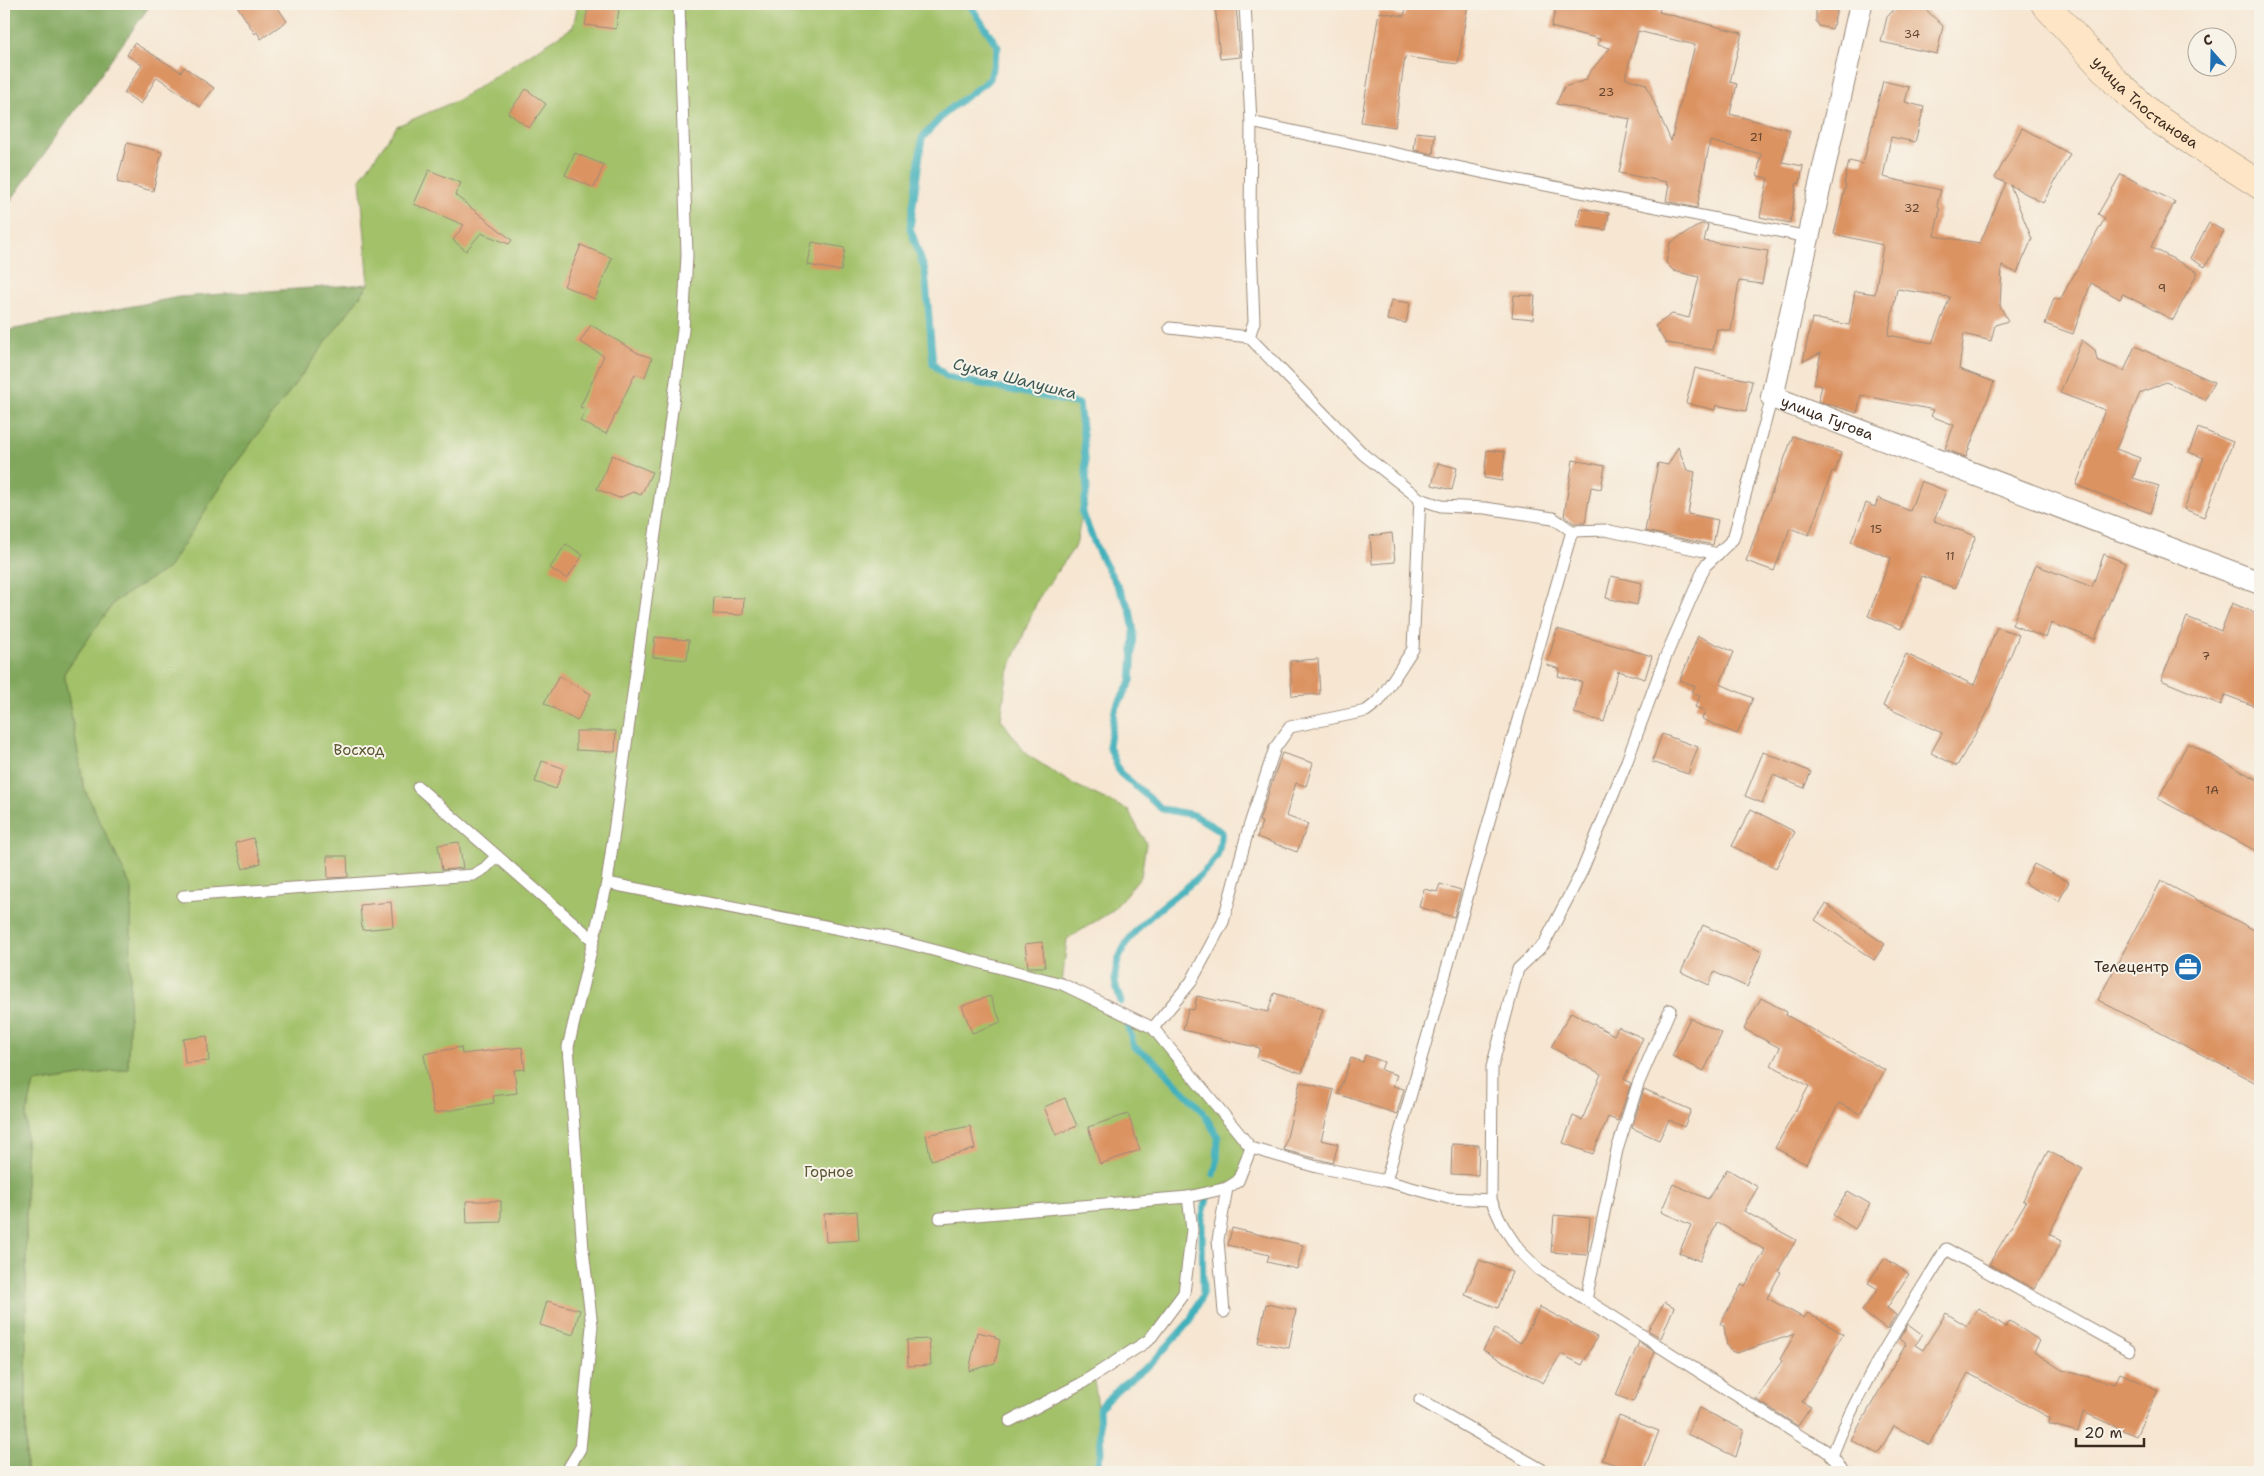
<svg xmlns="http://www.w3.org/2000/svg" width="2264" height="1476" font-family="'Shantell Sans',sans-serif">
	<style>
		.green { fill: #a2c169; stroke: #6e7644 }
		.forest { fill: #81a75d; stroke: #5e683e }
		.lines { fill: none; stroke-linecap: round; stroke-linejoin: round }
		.stream { stroke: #40b0bb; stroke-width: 7 }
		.building { fill: #dc9362; fill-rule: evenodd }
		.lane-casing { stroke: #988878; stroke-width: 13 }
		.street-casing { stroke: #988878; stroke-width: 24 }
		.secondary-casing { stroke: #988878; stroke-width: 29 }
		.lane { stroke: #fff; stroke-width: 11 }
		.street { stroke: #fff; stroke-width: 22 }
		.secondary { stroke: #fde5c5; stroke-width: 28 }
		.labels { text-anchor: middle; stroke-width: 4; stroke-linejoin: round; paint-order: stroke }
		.number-label { font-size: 12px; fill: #63442f }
		.street-label { font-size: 15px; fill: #3b2a1e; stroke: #f7f3e8 }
		.park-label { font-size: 15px; fill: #5a5734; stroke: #f7f3e8 }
		.poi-label { font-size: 15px; fill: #3b2a1e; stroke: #f7f3e8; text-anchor: end }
		.water-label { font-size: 16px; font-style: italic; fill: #3d5955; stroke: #f7f3e8 }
	</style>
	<rect width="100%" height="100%" fill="#f7f3e8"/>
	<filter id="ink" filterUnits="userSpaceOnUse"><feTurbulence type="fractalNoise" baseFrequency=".02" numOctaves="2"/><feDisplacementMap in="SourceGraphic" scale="10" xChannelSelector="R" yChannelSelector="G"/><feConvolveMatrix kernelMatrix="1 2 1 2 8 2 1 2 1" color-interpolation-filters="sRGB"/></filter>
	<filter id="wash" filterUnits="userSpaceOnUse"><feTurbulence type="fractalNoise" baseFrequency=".0096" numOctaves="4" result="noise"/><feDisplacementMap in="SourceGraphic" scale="20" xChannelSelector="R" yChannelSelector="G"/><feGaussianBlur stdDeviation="1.12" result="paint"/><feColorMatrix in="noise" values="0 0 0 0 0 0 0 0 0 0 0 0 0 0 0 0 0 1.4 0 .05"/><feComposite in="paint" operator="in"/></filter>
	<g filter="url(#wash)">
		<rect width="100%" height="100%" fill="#f6e6d2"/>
		<path class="green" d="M 578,4 L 779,4 L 785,11 L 812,4 L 969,4 L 998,47 L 990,79 L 947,111 L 922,138 L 916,172 L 910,228 L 925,271 L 933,364 L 947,377 L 1079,404 L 1084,443 L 1087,489 L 1076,545 L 1038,599 L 1007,675 L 1001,719 L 1026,754 L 1071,783 L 1128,810 L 1146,843 L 1141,876 L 1112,911 L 1067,939 L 1062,984 L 1153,1028 L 1251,1148 L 1238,1181 L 1188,1197 L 1192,1230 L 1184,1293 L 1149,1340 L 1093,1376 C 1099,1409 1104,1440 1095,1472 L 26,1472 L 26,1117 L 34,1083 L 128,1069 L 132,889 L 84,788 L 64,673 L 115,601 L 168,568 L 235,465 L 369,284 L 360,179 L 397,126 L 458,100 L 573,27 Z"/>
		<g class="forest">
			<path d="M 4,4 L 151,4 L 4,210 Z"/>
			<path d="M 369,284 L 235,465 L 168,568 L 115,601 L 64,673 L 84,788 L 132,889 L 128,1069 L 34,1083 L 26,1117 L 26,1472 L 4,1472 L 4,331 L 179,297 Z"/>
		</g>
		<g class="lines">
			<g class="stream">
				<path d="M 779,4 L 785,11 L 812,4"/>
				<path d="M 969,4 L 998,47 L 990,79 L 947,111 L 922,138 L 910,228 L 925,271 L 933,364 L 947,377 L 1079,404 L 1084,443 L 1087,489 L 1082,513 L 1098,551 L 1130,609 L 1134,633 L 1131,681 L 1115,710 L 1109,746 L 1120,773 L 1162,809 L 1194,815 L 1222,832 C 1220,839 1220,852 1216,858 C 1186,899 1121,919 1115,976 C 1114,984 1119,995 1121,1002"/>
				<path d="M 1128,1027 L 1134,1047 L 1155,1061 L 1202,1111 L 1218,1137 L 1217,1162 L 1214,1174"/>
				<path d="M 1095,1472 L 1101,1453 L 1099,1408 L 1119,1388 L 1152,1363 L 1189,1322 L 1203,1294 L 1202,1219 L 1207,1198"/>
			</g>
		</g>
		<g id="blocks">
			<g class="building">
				<path d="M 236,4 L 275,4 L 287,21 L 261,39 L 257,32 L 255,34 Z"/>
				<path d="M 1215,4 L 1236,4 L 1240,57 L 1220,59 Z"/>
				<path d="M 1407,4 L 1468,4 L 1458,64 L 1405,57 L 1395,127 L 1361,122 L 1379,12 L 1404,16 Z"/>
				<path d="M 1557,4 L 1661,4 L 1659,12 L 1742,33 L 1730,82 L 1737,84 L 1730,114 L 1790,130 L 1782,162 L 1803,166 L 1800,183 L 1797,183 L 1790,223 L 1760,217 L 1768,178 L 1757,176 L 1761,154 L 1710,141 L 1697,208 L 1666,201 L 1669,185 L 1666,185 L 1667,182 L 1619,173 L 1630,119 L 1556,104 L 1564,87 L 1586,80 L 1589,73 L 1610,48 L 1598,45 L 1600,39 L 1551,27 ZM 1638,31 L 1695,45 L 1671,141 L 1646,84 L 1625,78 Z"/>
				<path d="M 1823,4 L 1838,6 L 1832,29 L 1819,26 L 1816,21 L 1816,11 Z"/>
				<path d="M 1899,4 L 1920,4 L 1943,26 L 1937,54 L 1881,42 L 1887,17 Z"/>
				<path d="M 588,6 L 619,9 L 616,29 L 585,25 Z"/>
				<path d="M 134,43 L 181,72 L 184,67 L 214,88 L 200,107 L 157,77 L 141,104 L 124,93 L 142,65 L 127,55 Z"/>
				<path d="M 1883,81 L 1909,87 L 1905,102 L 1924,107 L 1915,142 L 1891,137 L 1883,177 L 1941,190 L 1937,205 L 1940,210 L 1934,236 L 1980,243 L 2006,183 L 1995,178 L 2022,128 L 2070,154 L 2043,203 L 2010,185 L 2032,239 L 2017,273 L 2002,266 L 2000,306 L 2008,321 L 1995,325 L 1991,341 L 1964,334 L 1959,369 L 1994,382 L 1966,457 L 1945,449 L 1954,425 L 1931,416 L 1934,410 L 1861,395 L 1857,413 L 1818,401 L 1822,386 L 1814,384 L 1821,353 L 1803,361 L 1812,318 L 1849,325 L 1855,291 L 1875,294 L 1883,245 L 1834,234 L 1846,185 L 1844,184 L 1849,161 L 1863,164 ZM 1897,289 L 1950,297 L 1932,343 L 1888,335 Z"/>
				<path d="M 526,89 L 546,104 L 529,128 L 508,113 Z"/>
				<path d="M 1416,132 L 1435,134 L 1433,154 L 1414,150 Z"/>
				<path d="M 127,143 L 162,152 L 153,191 L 117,182 Z"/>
				<path d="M 575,153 L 604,165 L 594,188 L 565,175 Z"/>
				<path d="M 429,170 L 461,183 L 455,195 L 512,240 L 509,244 L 481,233 L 466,251 L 453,240 L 464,225 L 414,204 Z"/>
				<path d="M 2121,174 L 2175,202 L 2151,247 L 2198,272 L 2173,320 L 2123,294 L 2120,299 L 2091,283 L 2073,334 L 2045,324 L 2054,298 L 2060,300 L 2105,218 L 2098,214 Z"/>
				<path d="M 1580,208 L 1609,213 L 1606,230 L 1577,226 Z"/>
				<path d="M 2209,223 L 2224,231 L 2205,267 L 2190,258 Z"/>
				<path d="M 1701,224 L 1708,225 L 1704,241 L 1768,251 L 1762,284 L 1739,281 L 1731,331 L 1717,329 L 1713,350 L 1666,343 L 1655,326 L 1672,314 L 1689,318 L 1699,277 L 1674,271 L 1666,263 L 1670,243 Z"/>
				<path d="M 812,242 L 845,248 L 841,271 L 808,265 Z"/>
				<path d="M 581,245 L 612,258 L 595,299 L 564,286 Z"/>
				<path d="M 1514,295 L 1535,296 L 1533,319 L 1512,317 Z"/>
				<path d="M 1391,300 L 1410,303 L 1406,323 L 1387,320 Z"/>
				<path d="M 591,325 L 638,353 L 652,358 L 645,377 L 635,374 L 606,434 L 580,421 L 586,409 L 580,407 L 604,356 L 580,342 Z"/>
				<path d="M 2082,340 L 2095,350 L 2097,360 L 2124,371 L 2135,346 L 2214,382 L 2205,400 L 2166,382 L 2140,393 L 2116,449 L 2140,458 L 2133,478 L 2159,486 L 2150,513 L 2076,485 L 2105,410 L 2060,393 Z"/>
				<path d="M 1695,368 L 1752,381 L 1746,411 L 1716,405 L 1715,410 L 1686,403 Z"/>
				<path d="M 2198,428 L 2233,442 L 2204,517 L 2184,509 L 2204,458 L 2189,452 Z"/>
				<path d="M 1793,436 L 1841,453 L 1835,472 L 1832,471 L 1809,535 L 1790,528 L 1774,571 L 1746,561 Z"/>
				<path d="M 1678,447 L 1687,470 L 1695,472 L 1688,514 L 1718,520 L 1713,545 L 1645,531 L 1658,463 L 1668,465 Z"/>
				<path d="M 1487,450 L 1505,452 L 1502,481 L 1484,478 Z"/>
				<path d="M 612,455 L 652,472 L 641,495 L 633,492 L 619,498 L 597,489 Z"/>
				<path d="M 1573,460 L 1605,466 L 1601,489 L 1591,487 L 1585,523 L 1574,523 L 1564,516 Z"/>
				<path d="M 1438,463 L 1457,468 L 1452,490 L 1432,485 Z"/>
				<path d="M 1921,481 L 1946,491 L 1934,521 L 1976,536 L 1955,588 L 1922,576 L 1901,629 L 1868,616 L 1891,558 L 1851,542 L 1866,503 L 1875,507 L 1878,498 L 1910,511 Z"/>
				<path d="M 1392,533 L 1395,562 L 1372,564 L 1370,536 Z"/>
				<path d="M 566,544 L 583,555 L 567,579 L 550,568 Z"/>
				<path d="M 2104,554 L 2125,563 L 2095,639 L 2051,623 L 2046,638 L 2012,625 L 2036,565 L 2092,587 Z"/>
				<path d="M 1611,576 L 1642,583 L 1637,605 L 1606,598 Z"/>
				<path d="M 714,597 L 744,598 L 743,615 L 713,614 Z"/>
				<path d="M 2232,603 L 2260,615 L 2260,708 L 2225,695 L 2221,705 L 2161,680 L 2187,617 L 2221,631 Z"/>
				<path d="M 1997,627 L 2019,635 L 1987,713 L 1957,766 L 1931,753 L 1942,733 L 1883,706 L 1906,654 L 1974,685 Z"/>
				<path d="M 1557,629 L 1652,656 L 1645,679 L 1618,671 L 1604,722 L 1574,713 L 1582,682 L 1558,676 L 1560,669 L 1547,665 Z"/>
				<path d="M 1698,636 L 1734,652 L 1720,684 L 1753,698 L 1737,734 L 1702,719 L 1705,711 L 1695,707 L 1700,696 L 1692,693 L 1695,686 L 1680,680 Z"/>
				<path d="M 655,637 L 689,640 L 687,660 L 653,657 Z"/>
				<path d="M 1318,659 L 1320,694 L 1292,696 L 1290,661 Z"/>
				<path d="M 559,676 L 591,694 L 577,721 L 544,703 Z"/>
				<path d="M 576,731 L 616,731 L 615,752 L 576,750 Z"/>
				<path d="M 1662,734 L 1698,747 L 1688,774 L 1652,762 Z"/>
				<path d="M 2188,743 L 2260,781 L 2260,853 L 2158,799 Z"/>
				<path d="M 1763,752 L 1811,772 L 1804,788 L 1773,775 L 1762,803 L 1745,796 Z"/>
				<path d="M 1282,753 L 1313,763 L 1306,786 L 1296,783 L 1286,816 L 1308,824 L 1297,852 L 1257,837 L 1262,822 L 1259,821 Z"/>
				<path d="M 542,761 L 563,768 L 556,789 L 535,782 Z"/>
				<path d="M 1751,809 L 1795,832 L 1776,868 L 1732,846 Z"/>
				<path d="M 253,838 L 261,863 L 243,869 L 235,843 Z"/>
				<path d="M 459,842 L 463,868 L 442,870 L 438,845 Z"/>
				<path d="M 327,856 L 347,856 L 348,877 L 328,878 Z"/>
				<path d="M 2034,864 L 2069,882 L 2059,901 L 2024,883 Z"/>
				<path d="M 2161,881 L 2260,933 L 2260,1085 L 2098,1000 Z"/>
				<path d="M 1440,884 L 1461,890 L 1454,917 L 1419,907 L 1424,889 L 1437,892 Z"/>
				<path d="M 391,902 L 393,927 L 362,930 L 360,905 Z"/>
				<path d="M 1826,904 L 1885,944 L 1874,960 L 1815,920 Z"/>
				<path d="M 1703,925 L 1762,952 L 1747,987 L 1714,972 L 1709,985 L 1681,972 Z"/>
				<path d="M 1042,942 L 1045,967 L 1028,967 L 1025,944 Z"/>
				<path d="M 1274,993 L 1323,1009 L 1302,1073 L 1257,1058 L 1260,1048 L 1183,1030 L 1188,1009 L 1194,1010 L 1197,996 L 1268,1012 Z"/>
				<path d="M 990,996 L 1001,1022 L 972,1033 L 962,1006 Z"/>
				<path d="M 1761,998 L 1787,1012 L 1786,1015 L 1885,1070 L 1860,1114 L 1839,1103 L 1806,1164 L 1775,1148 L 1809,1086 L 1771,1065 L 1780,1048 L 1744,1029 Z"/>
				<path d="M 1571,1012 L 1614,1035 L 1618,1027 L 1643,1038 L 1624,1079 L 1631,1083 L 1618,1121 L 1608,1117 L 1593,1154 L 1563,1143 L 1573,1116 L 1582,1120 L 1601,1074 L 1551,1047 Z"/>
				<path d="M 1690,1018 L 1722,1033 L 1704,1071 L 1672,1056 Z"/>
				<path d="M 207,1036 L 209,1061 L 185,1063 L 183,1039 Z"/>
				<path d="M 461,1047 L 462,1054 L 522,1047 L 525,1069 L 514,1070 L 517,1093 L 493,1096 L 494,1103 L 434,1113 L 424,1054 Z"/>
				<path d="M 1365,1055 L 1384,1062 L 1381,1070 L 1397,1075 L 1393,1086 L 1404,1089 L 1397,1114 L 1338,1094 L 1351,1058 L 1363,1062 Z"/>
				<path d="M 1300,1082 L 1334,1090 L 1321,1140 L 1338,1144 L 1333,1163 L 1284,1150 Z"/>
				<path d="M 1644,1089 L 1691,1110 L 1684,1127 L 1669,1120 L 1659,1140 L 1632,1128 Z"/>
				<path d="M 1065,1098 L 1077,1126 L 1056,1135 L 1044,1107 Z"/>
				<path d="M 1128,1114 L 1140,1150 L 1100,1164 L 1088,1127 Z"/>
				<path d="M 970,1126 L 975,1149 L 931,1160 L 926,1135 Z"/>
				<path d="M 1452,1144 L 1479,1145 L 1478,1175 L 1451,1174 Z"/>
				<path d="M 2048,1151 L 2083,1169 L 2049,1234 L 2062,1241 L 2034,1289 L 1989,1264 L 2026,1202 L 2023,1200 Z"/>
				<path d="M 1727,1169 L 1758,1187 L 1744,1211 L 1796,1240 L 1778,1271 L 1781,1272 L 1767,1298 L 1804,1318 L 1808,1313 L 1843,1334 L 1802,1402 L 1811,1407 L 1798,1426 L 1756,1399 L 1782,1361 L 1780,1359 L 1795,1334 L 1737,1353 L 1731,1351 L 1727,1346 L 1724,1326 L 1720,1324 L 1742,1284 L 1745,1286 L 1765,1250 L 1717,1222 L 1700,1261 L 1679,1253 L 1691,1225 L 1661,1212 L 1673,1184 L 1708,1199 Z"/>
				<path d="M 1848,1191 L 1870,1204 L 1855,1229 L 1833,1215 Z"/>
				<path d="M 466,1201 L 501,1201 L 501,1222 L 467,1223 Z"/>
				<path d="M 857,1211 L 859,1240 L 826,1242 L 824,1214 Z"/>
				<path d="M 1554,1215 L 1590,1218 L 1587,1255 L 1551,1252 Z"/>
				<path d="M 1232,1228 L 1303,1245 L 1297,1269 L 1267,1262 L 1269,1255 L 1228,1245 Z"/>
				<path d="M 1885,1258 L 1909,1274 L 1887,1308 L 1896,1315 L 1887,1330 L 1862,1311 L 1878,1289 L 1868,1283 Z"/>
				<path d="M 1479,1260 L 1512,1272 L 1498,1308 L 1465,1295 Z"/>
				<path d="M 547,1301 L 580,1310 L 573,1335 L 540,1325 Z"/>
				<path d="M 1665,1302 L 1674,1307 L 1661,1338 L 1648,1330 Z"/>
				<path d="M 1266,1304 L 1296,1310 L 1289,1348 L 1258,1343 Z"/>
				<path d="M 1540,1307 L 1597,1337 L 1582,1365 L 1561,1354 L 1543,1383 L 1483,1350 L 1495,1329 L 1521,1343 Z"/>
				<path d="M 1979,1308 L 2006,1327 L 2010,1321 L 2040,1341 L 2034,1352 L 2062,1370 L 2115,1384 L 2120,1373 L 2158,1390 L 2136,1436 L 2083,1412 L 2078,1432 L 2049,1424 L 2050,1418 L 1968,1373 L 1929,1445 L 1894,1426 L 1878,1454 L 1851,1440 L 1906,1344 L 1899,1339 L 1908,1324 L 1923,1335 L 1915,1345 L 1923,1350 L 1946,1313 L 1967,1326 Z"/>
				<path d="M 977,1332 L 995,1336 L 995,1338 L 1000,1340 L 995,1363 L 969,1371 Z"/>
				<path d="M 929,1339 L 931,1365 L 908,1366 L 907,1340 Z"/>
				<path d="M 1639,1342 L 1655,1352 L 1633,1402 L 1616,1395 Z"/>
				<path d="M 1699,1408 L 1744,1430 L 1736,1457 L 1687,1434 Z"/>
				<path d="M 1619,1416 L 1659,1431 L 1643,1472 L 1634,1472 L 1602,1460 Z"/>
			</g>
		</g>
	</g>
	<g filter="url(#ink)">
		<use href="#blocks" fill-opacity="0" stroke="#988878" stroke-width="1"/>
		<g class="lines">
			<defs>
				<g id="lane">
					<path d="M 1245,4 L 1251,122 L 1250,217 L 1254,322 L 1249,337"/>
					<path d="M 1251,122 L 1494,175 L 1808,237"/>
					<path d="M 1170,328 L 1249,337 L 1364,455 L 1420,499 L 1441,506 L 1485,508 L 1553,518 L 1572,531 L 1605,530 L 1718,554"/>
					<path d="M 1772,397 L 1733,539 L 1705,566 L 1665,658 L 1627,761 L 1582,871 L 1544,944 L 1518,969 L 1492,1067 L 1491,1200 L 1503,1226 L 1519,1250 L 1538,1269 L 1808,1441 C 1824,1448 1835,1455 1843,1472"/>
					<path d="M 418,787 L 593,940"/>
					<path d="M 607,883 L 895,940 L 1062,984 L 1153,1028 L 1251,1148 L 1317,1167 L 1386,1181 L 1448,1198 L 1491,1200"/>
					<path d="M 183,896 L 473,875 L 485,868 L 497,856"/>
					<path d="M 1153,1028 L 1191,982 L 1223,922 L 1249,827 L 1275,748 L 1290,727 L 1366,711 L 1379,701 L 1413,649 L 1420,499"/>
					<path d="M 1386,1181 L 1572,531"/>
					<path d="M 940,1218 L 1188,1197"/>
					<path d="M 1586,1300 L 1617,1150 L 1638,1084 L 1670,1010"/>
					<path d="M 1224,1312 L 1218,1240 L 1227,1188"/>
					<path d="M 1420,1400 L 1546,1472"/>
					<path d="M 1010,1421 L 1082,1383 L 1149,1340 L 1184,1293 L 1192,1230 L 1188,1197 L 1227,1188 L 1238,1181 L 1251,1148"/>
					<path d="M 1832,1456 C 1860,1382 1905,1316 1946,1249 L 2129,1350"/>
					<path d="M 566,1472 L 580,1449 L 592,1326 L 583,1250 L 568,1047 L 607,883 L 683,330 L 687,255 L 679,4"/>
				</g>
				<g id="street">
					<path id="s1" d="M 1861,4 L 1772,397 L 2260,583"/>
				</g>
				<g id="secondary">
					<path id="s2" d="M 2045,4 L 2116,82 L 2154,117 L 2260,185"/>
				</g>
			</defs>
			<use href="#lane" class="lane-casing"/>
			<use href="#street" class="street-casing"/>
			<use href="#secondary" class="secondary-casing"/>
			<use href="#lane" class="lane"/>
			<use href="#street" class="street"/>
			<use href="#secondary" class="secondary"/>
		</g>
	</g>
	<defs>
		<symbol id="office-disc" viewBox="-11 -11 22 22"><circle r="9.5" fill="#1f6fb2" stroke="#f7f3e8"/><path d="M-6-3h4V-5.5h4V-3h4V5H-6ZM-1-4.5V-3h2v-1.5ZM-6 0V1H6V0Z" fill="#fff"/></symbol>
	</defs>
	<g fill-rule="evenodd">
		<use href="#office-disc" x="2172" y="951" width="32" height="32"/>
	</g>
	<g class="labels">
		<g class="number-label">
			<text x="1912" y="38">34</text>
			<text x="1606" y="96">23</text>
			<text x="1756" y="141">21</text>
			<text x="1912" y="212">32</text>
			<text x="2162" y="292">9</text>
			<text x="1876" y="533">15</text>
			<text x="1950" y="560">11</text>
			<text x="2206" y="660">7</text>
			<text x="2212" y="794">1А</text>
		</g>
		<g class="street-label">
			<text dy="5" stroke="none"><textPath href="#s2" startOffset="141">улица Тлостанова</textPath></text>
			<text dy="5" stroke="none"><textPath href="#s1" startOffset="462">улица Гугова</textPath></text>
		</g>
		<g class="park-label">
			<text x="359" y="755">Восход</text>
			<text x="829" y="1177">Горное</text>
		</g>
		<g class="poi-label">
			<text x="2169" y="972">Телецентр</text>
		</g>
		<g class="water-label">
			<text transform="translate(1015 378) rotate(14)" y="6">Сухая Шалушка</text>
		</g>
	</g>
	<rect width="2264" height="1476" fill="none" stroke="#f7f3e8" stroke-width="20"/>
	<g transform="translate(2212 52) rotate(340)"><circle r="24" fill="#f7f3e8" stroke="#aca397"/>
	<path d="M0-4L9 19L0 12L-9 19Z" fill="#1f6fb2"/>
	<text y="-8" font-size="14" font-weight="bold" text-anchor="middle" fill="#3b2a1e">С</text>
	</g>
	<path d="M2076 1438v8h68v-8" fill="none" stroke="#3b2a1e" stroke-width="2.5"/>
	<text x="2084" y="1438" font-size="15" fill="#3b2a1e" stroke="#f7f3e8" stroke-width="4" paint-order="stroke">20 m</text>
</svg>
